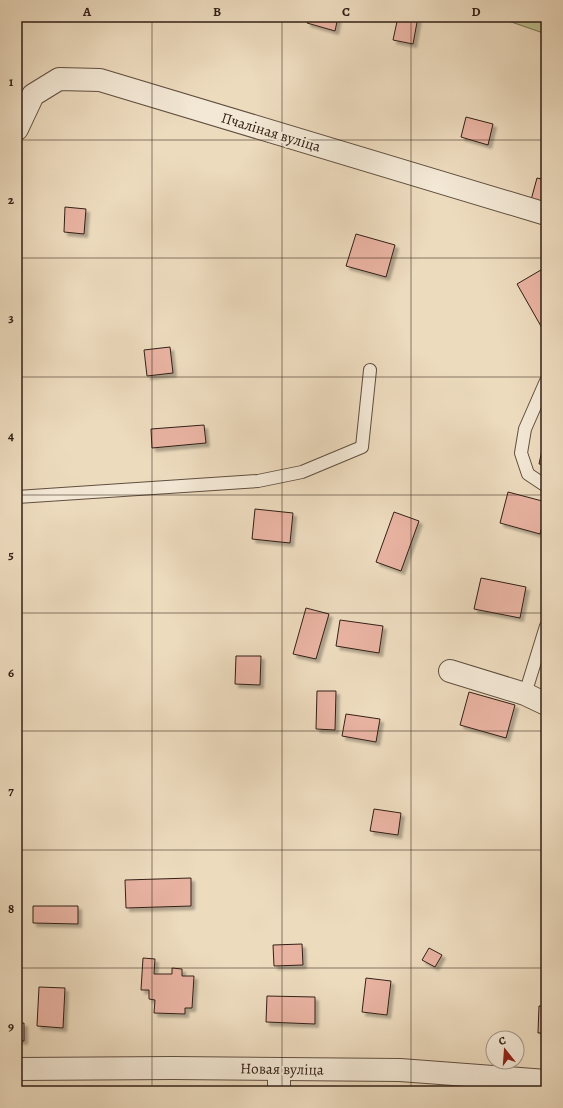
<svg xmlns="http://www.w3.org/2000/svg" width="563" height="1108" font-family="Alegreya,serif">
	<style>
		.green { fill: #bdbf8e; stroke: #787052 }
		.building { fill: #e9b3a2; stroke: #322016; filter: url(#shadow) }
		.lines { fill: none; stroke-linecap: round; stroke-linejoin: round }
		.service-casing { stroke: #614f40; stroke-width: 14 }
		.minor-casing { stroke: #614f40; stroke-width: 24 }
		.service { stroke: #f3e8d5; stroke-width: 12 }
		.minor { stroke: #f3e8d5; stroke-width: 22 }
		.grid { fill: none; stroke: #322016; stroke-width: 1; stroke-opacity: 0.55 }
		.labels { text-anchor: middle; stroke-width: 4; stroke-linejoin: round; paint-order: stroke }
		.street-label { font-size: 15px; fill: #322016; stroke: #f3e8d5 }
		.neatline { fill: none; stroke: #322016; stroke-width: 1.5 }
		.grid-label { font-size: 13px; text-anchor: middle; font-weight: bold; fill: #322016 }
	</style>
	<defs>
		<filter id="shadow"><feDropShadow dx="3.5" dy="3.5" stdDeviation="1" flood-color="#0004"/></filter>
	</defs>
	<rect width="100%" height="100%" fill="#eddbbe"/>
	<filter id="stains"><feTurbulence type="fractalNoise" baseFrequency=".005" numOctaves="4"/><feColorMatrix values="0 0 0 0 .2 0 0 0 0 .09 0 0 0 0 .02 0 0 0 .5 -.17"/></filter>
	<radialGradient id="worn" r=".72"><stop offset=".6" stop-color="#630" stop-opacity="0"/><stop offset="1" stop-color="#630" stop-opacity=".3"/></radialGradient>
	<path class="green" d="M 497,17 L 546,17 L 546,34 Z"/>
	<g class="building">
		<path d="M 309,17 L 338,17 L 335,31 L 307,23 Z"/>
		<path d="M 398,17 L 418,17 L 413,44 L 393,40 Z"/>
		<path d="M 466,117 L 493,124 L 488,145 L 461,137 Z"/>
		<path d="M 537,178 L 546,180 L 546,204 L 531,200 Z"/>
		<path d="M 65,207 L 86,209 L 84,234 L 64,232 Z"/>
		<path d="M 356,234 L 395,245 L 386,277 L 346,266 Z"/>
		<path d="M 546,267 L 546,335 L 517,284 Z"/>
		<path d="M 170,347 L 173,373 L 147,376 L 144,350 Z"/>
		<path d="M 204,425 L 206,443 L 152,448 L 151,429 Z"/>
		<path d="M 545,436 L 546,436 L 546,465 L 539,464 Z"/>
		<path d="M 508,492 L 546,502 L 546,511 L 540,534 L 500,523 Z"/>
		<path d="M 255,509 L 293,513 L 290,543 L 252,539 Z"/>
		<path d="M 394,512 L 419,521 L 401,571 L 376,562 Z"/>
		<path d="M 481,578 L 526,587 L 520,618 L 474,609 Z"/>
		<path d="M 306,608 L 329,614 L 316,659 L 293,654 Z"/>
		<path d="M 340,620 L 383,626 L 379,653 L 336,646 Z"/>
		<path d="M 236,656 L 261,656 L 260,685 L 235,684 Z"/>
		<path d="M 317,691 L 336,691 L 335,730 L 316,729 Z"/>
		<path d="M 469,692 L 515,705 L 506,738 L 460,725 Z"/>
		<path d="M 346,714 L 380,719 L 376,742 L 342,736 Z"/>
		<path d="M 374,809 L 401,813 L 398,835 L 370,831 Z"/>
		<path d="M 191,878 L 191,906 L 126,908 L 125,880 Z"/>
		<path d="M 33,906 L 78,906 L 78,924 L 33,923 Z"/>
		<path d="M 302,944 L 303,965 L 274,966 L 273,945 Z"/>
		<path d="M 429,948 L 442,955 L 435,967 L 422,960 Z"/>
		<path d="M 143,958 L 155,959 L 154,974 L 172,974 L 172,968 L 182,969 L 182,976 L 194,976 L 192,1008 L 185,1008 L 185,1014 L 154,1013 L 155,1000 L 149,999 L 149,990 L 141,990 Z"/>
		<path d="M 366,978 L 391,981 L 387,1015 L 362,1012 Z"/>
		<path d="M 39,987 L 65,988 L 63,1028 L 37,1026 Z"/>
		<path d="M 267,996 L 315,997 L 315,1024 L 266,1022 Z"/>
		<path d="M 539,1006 L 546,1006 L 546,1033 L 538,1033 Z"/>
		<path d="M 17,1023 L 24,1023 L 24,1041 L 17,1040 Z"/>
	</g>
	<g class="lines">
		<defs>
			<g id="service">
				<path d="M 546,381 L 525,429 L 521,453 L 528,474 L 546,486"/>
				<path d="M 17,497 L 258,481 L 302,472 L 362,447 L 370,370"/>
				<path d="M 525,694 L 546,626"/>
			</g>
			<g id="minor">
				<path d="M 17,129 L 33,95 L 59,79 L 100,80 L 546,214"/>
				<path d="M 450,671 L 525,694 L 546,704"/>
				<path d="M 17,1069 L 173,1068 L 400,1070 L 546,1081"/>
				<path d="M 279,1070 L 279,1091"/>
			</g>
		</defs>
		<use href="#service" class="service-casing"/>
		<use href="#minor" class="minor-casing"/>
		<use href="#service" class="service"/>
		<use href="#minor" class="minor"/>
	</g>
	<path class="grid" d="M 152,17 L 152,1091M 282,17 L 282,1091M 411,17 L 411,1091M 17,140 L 546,140M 17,258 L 546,258M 17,377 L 546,377M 17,495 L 546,495M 17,613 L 546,613M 17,731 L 546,731M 17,850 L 546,850M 17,968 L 546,968"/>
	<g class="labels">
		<g class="street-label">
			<text transform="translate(271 132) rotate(17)" y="5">Пчаліная вуліца</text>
			<text transform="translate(282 1069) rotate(1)" y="5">Новая вуліца</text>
		</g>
	</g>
	<rect width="563" height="1108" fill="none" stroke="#eddbbe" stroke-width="44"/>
	<g transform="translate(505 1050) rotate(343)"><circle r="19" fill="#f3e8d5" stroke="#a69889"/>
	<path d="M0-3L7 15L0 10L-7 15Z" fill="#8f2418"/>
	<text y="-6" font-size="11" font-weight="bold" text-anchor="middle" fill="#322016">С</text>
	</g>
	<rect x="22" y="22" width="519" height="1064" class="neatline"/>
	<g class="grid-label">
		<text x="87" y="16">A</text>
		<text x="217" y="16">B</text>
		<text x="346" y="16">C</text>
		<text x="476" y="16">D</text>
		<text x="11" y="86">1</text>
		<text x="11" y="204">2</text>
		<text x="11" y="322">3</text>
		<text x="11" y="440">4</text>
		<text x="11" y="559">5</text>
		<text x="11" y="677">6</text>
		<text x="11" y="795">7</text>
		<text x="11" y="913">8</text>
		<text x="11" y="1031">9</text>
	</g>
	<rect width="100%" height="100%" filter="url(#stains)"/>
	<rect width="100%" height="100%" fill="url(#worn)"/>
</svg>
